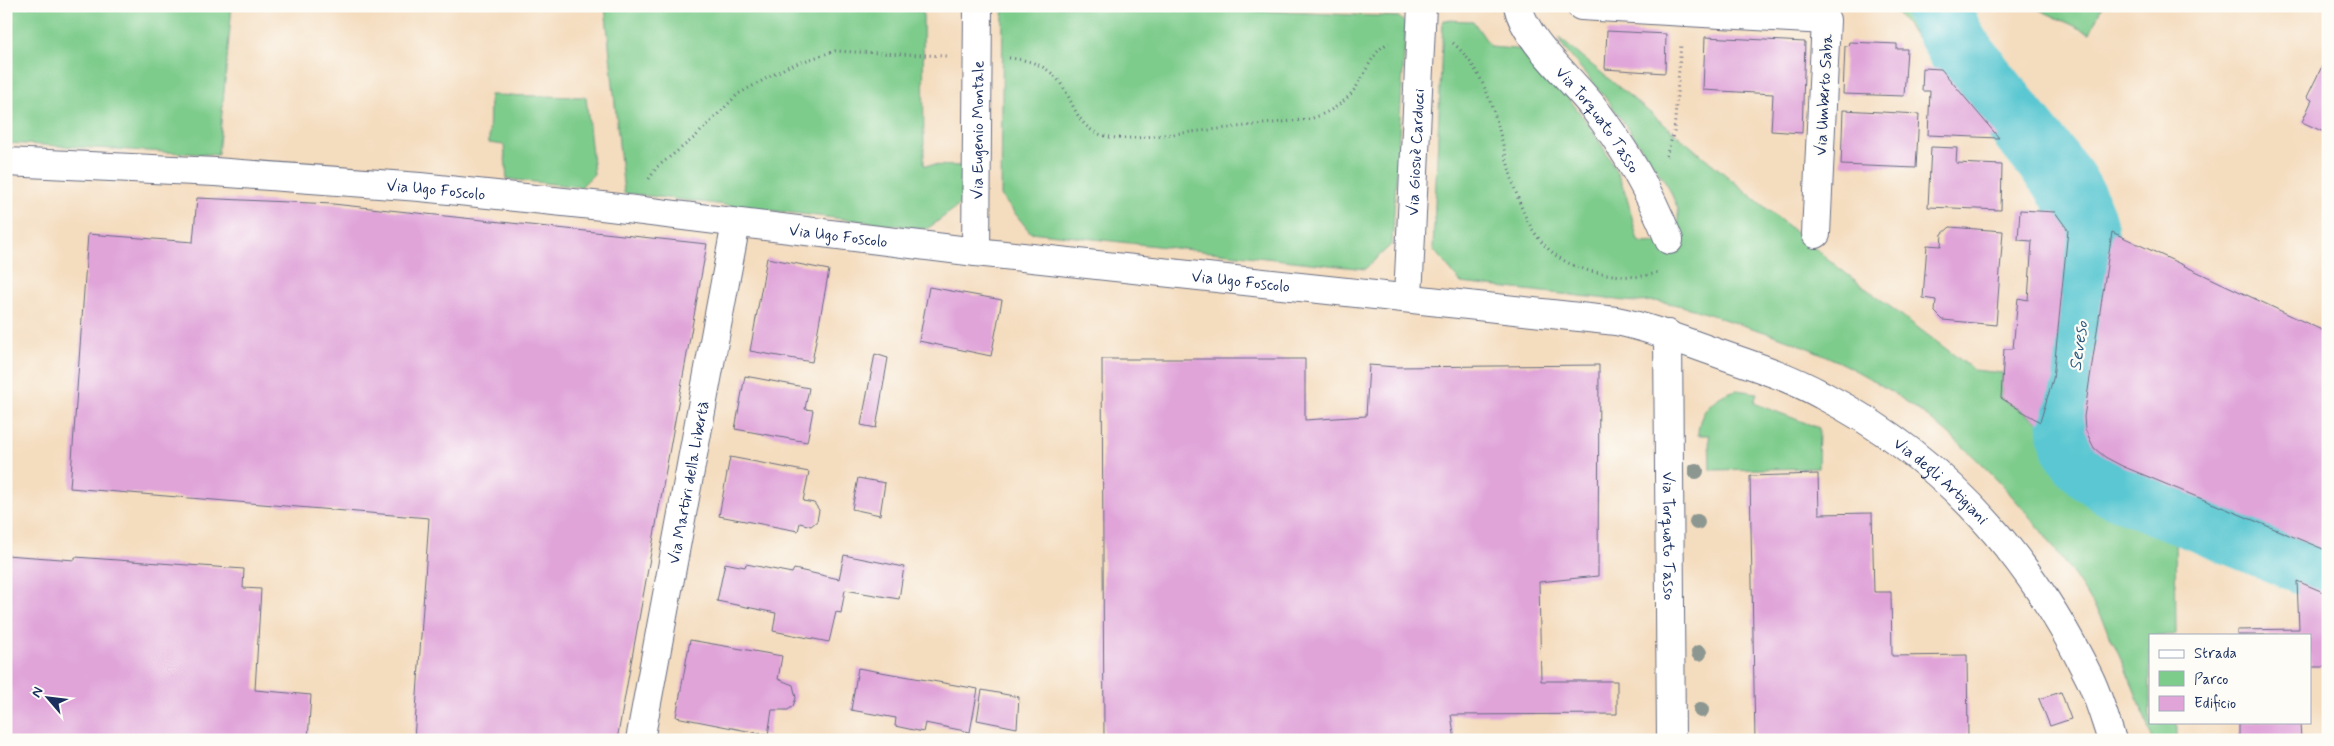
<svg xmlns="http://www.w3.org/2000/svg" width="2334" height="746" font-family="Mynerve,sans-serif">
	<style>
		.green { fill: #7ecc8c; stroke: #4c7e75 }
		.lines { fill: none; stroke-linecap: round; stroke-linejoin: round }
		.river { stroke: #5ac7d2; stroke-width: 64 }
		.building { fill: #e0a4d9 }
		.minor-casing { stroke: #676c80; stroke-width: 30 }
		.path { stroke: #676c80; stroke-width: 3; stroke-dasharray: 1 4; stroke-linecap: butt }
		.minor { stroke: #fff; stroke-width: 28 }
		.tree { fill: #8d9791 }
		.labels { text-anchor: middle; stroke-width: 4.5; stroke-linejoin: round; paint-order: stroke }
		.street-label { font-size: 16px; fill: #1b2f5e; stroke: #fdfcf7 }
		.water-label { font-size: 18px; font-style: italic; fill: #2e5d81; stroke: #fdfcf7 }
	</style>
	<rect width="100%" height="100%" fill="#fdfcf7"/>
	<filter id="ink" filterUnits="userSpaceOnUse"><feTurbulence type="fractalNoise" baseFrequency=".02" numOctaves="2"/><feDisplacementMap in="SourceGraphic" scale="10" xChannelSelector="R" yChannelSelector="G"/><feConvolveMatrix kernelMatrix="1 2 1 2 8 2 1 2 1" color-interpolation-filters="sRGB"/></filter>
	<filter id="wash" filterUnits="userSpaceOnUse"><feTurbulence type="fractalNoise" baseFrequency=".0096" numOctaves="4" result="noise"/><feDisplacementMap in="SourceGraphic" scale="20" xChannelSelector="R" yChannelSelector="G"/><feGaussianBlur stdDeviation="1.12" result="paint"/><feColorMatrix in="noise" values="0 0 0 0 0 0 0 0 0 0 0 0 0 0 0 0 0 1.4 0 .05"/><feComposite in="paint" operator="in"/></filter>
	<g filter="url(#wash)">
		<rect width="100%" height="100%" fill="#f4dcbe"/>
		<g class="green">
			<path d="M 6,6 L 232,6 L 218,155 L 6,143 Z"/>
			<path d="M 605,6 L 799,6 L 923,11 L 924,165 L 963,166 L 961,204 L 927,229 L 624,193 Z"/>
			<path d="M 1003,6 L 1150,6 L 1399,17 L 1406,24 L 1392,244 L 1365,269 L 1030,232 L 1001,196 Z"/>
			<path d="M 1892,6 L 1905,6 L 1914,33 L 1940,68 Z"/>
			<path d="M 2031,6 L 2102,6 L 2090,33 Z"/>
			<path d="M 1443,20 L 1473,21 L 1491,47 L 1527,50 C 1563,89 1605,140 1624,189 C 1630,206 1633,224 1638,241 L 1644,243 L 1668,241 L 1678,228 L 1678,209 L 1667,184 L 1609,102 L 1563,47 L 1559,38 L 1839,268 L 1974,370 L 2003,373 L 2001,399 L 2040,422 L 2053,379 C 2048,401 2037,432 2046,454 C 2063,495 2136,519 2175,532 L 2176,635 L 2150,635 L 2150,722 L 2177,722 L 2177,740 L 2153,740 C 2138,698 2122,657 2101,618 C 2086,591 2067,565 2048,540 C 1969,436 1872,362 1745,326 C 1718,318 1690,306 1662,302 C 1654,300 1644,302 1635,302 L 1461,283 L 1433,249 Z"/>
			<path d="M 490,95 L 586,97 L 594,174 L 581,187 L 507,179 L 504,145 L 489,143 Z"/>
			<path d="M 1737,390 L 1757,393 L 1754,403 L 1819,428 L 1818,468 L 1710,470 L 1709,435 L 1698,435 C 1698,411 1715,395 1737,390 Z"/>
		</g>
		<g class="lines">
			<path class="river" d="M 1936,6 L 1958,48 L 2065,182 C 2074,197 2083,213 2086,230 C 2096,289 2073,346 2070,404 C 2070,419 2068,436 2075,449 C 2084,466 2098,475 2113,485 L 2328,572"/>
		</g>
		<g id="blocks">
			<g class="building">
				<path d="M 1607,31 L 1666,34 L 1665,73 L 1605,69 Z"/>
				<path d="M 1705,37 L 1805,42 L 1802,133 L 1771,131 L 1773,94 L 1703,90 Z"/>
				<path d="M 1849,42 L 1897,44 L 1897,49 L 1907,49 L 1904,96 L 1843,94 L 1845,46 L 1848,46 Z"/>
				<path d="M 2328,54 L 2328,134 L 2302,122 L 2312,100 L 2307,97 Z"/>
				<path d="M 1923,68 L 1941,69 L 1999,138 L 1928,135 L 1930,91 L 1922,91 Z"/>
				<path d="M 1843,110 L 1919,114 L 1916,168 L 1841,165 Z"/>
				<path d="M 1931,147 L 1957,148 L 1956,163 L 2002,165 L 2001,210 L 1928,207 Z"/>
				<path d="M 197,198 L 333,204 L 707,244 L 617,740 L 414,740 L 429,518 L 70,488 L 88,234 L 193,242 Z"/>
				<path d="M 2020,210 L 2055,212 L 2068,230 L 2053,379 L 2040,422 L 2001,398 L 2004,349 L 2013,349 L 2018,298 L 2028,300 L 2032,241 L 2018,240 Z"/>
				<path d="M 1950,227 L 2003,231 L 1996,325 L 1943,320 L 1935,312 L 1936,300 L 1923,298 L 1927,245 L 1941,246 L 1942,234 Z"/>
				<path d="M 2112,232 L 2328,333 L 2328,551 L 2122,466 L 2105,457 L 2094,448 L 2085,429 L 2084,417 Z"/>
				<path d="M 767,258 L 829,270 L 812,362 L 750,351 Z"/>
				<path d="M 929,287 L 1002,300 L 991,356 L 919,341 Z"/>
				<path d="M 875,354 L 888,358 L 876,428 L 861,425 Z"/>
				<path d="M 1102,359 L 1305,359 L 1305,420 L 1366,416 L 1369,365 L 1396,367 L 1599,365 L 1598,576 L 1539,582 L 1541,681 L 1617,681 L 1617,714 L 1451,715 L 1455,740 L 1104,740 Z"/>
				<path d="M 745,376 L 809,388 L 805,409 L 813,410 L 807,442 L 735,429 Z"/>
				<path d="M 730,457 L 809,472 L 803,501 L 814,503 L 819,510 L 817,521 L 811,526 L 800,523 L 798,531 L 719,516 Z"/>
				<path d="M 1818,474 L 1819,514 L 1872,513 L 1874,592 L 1891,592 L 1892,656 L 1967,655 L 1968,740 L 1755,740 L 1750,476 Z"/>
				<path d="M 858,478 L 885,483 L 880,515 L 852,509 Z"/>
				<path d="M 6,555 L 75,560 L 75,557 L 244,569 L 243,588 L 261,589 L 255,690 L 311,695 L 308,740 L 6,740 Z"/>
				<path d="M 844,555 L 904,567 L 899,599 L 845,590 L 841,613 L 836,612 L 829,642 L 773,631 L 776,613 L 717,601 L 725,563 L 745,567 L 746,564 L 792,573 L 794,569 L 839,579 Z"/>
				<path d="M 2297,581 L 2328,594 L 2328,667 L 2310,667 L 2310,635 L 2237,635 L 2237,630 L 2299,629 Z"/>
				<path d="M 690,640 L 782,656 L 778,679 L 793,685 L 796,698 L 793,706 L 788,710 L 772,710 L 768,735 L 676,717 Z"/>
				<path d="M 858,668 L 978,689 L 970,732 L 925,723 L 923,732 L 895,726 L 896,718 L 851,710 Z"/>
				<path d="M 982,690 L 1019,697 L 1017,728 L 977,720 Z"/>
				<path d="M 2061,692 L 2071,719 L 2050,726 L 2039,699 Z"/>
				<path d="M 2239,722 L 2300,722 L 2301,740 L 2239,740 Z"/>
			</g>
		</g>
	</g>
	<g filter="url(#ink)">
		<use href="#blocks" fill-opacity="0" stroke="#676c80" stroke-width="1"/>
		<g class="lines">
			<defs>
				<g id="minor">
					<path id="s1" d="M 1518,6 C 1525,40 1571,78 1593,107 C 1625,148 1650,192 1669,240"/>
					<path d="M 1581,6 L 1826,20 L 1816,234"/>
					<path id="s2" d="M 6,162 L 215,172 L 420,187 L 602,206 L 976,252 L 1616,321 C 1652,328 1685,342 1720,354 C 1755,366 1789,377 1822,395 C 1944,458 2031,557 2090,679 C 2099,698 2105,720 2112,740"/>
					<path id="s3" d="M 976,252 L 978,6"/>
					<path id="s4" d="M 1408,297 L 1422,6"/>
					<path id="s5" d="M 1668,334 L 1671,740"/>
					<path id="s6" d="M 640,740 L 736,223"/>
				</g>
			</defs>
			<use href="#minor" class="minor-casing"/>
			<g class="path">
				<path d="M 1453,43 C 1527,107 1484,254 1600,273 C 1619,276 1642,280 1660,271"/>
				<path d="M 1009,58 C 1082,64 1059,121 1102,135 C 1113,139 1125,138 1136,138 L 1310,119 C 1331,112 1347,102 1359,83 C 1367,70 1374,49 1389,43"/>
				<path d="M 1666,156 L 1674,132 L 1681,44"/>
				<path d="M 649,179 L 657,167 L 694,138 L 738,94 L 789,66 L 835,51 L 946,56"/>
			</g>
			<use href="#minor" class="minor"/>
		</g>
		<g class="tree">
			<circle cx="1696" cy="471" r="8"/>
			<circle cx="1697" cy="522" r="8"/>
			<circle cx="1699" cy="653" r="8"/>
			<circle cx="1701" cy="710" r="8"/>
		</g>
	</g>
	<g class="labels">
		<g class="street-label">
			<text transform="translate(1823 95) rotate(-87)" y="6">Via Umberto Saba</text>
			<text dy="6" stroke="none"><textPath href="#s1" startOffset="140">Via Torquato Tasso</textPath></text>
			<text dy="6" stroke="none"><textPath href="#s3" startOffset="122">Via Eugenio Montale</textPath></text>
			<text dy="6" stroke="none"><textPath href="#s4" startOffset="145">Via Giosuè Carducci</textPath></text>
			<text dy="6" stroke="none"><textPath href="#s2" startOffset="431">Via Ugo Foscolo</textPath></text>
			<text dy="6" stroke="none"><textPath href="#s2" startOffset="836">Via Ugo Foscolo</textPath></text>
			<text dy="6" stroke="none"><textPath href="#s2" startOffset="1241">Via Ugo Foscolo</textPath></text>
			<text dy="6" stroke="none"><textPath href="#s6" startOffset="262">Via Martiri della Libertà</textPath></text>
			<text dy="6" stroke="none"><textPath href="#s2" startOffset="1985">Via degli Artigiani</textPath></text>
			<text dy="6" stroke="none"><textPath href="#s5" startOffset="202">Via Torquato Tasso</textPath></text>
		</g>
		<g class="water-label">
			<text transform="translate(2078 346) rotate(-82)" y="6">Seveso</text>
		</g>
	</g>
	<rect width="2334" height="746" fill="none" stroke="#fdfcf7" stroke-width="25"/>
	<rect x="2149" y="634" width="162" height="90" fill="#fdfcf7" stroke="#a3aaba"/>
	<rect x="2159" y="650" width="25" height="8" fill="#ffffff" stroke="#a3aaba"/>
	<text x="2194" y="658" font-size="15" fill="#1b2f5e">Strada</text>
	<rect x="2159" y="671" width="25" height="15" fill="#7ecc8c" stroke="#a3aaba"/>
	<text x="2194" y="684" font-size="15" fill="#1b2f5e">Parco</text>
	<rect x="2159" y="696" width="25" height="15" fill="#e0a4d9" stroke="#a3aaba"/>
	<text x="2194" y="708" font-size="15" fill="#1b2f5e">Edificio</text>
	<g transform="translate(48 698) rotate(298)" stroke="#fdfcf7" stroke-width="4" paint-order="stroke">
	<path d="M0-4L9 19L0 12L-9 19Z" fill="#1b2f5e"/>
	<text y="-8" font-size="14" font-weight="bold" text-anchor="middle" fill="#1b2f5e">N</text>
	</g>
</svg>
